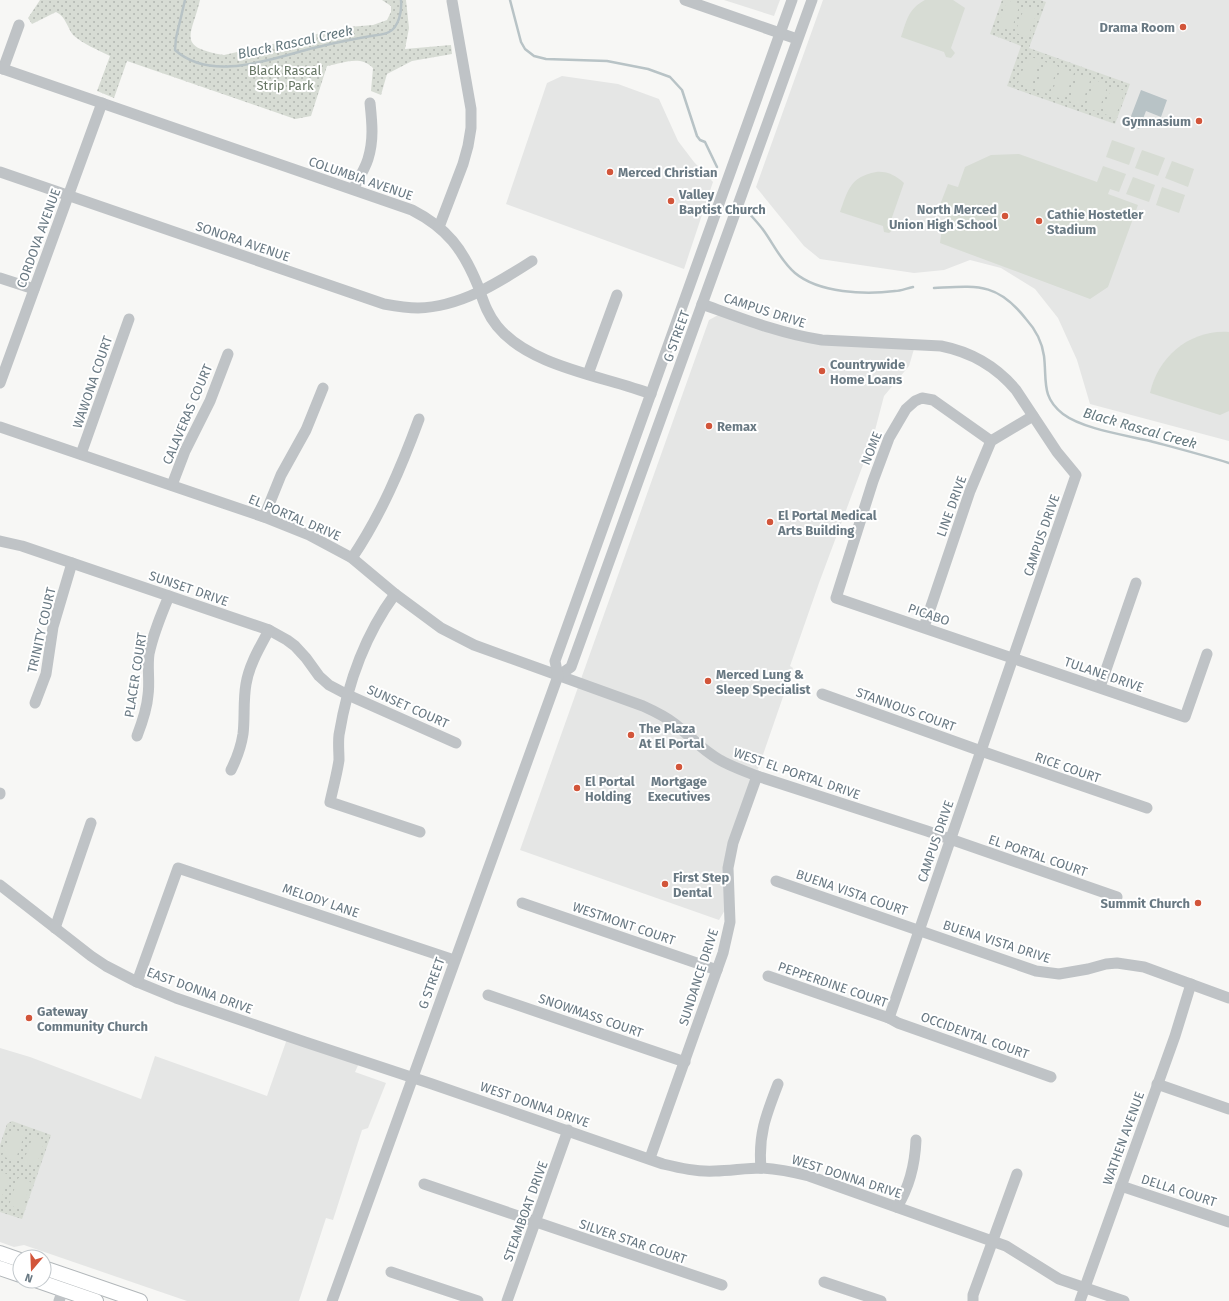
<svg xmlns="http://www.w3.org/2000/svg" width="1229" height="1301" font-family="'Fira Sans',sans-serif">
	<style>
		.built { fill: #e5e6e5 }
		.grass { fill: url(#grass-dots) }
		.garden { fill: #d7dcd4 }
		.water { fill: #b8c3c6 }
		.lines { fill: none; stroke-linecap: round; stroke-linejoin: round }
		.stream { stroke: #b8c3c6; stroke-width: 2.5 }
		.major-casing { stroke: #b2b7ba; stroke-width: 16 }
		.minor { stroke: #bfc3c6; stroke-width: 11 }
		.major { stroke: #fff; stroke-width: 14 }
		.poi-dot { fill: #d2553a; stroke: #fff; stroke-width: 1.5 }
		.labels { text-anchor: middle; stroke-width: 4; stroke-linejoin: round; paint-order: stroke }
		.poi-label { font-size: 13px; font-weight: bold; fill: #697983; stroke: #fff; text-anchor: start }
		.park-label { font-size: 13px; fill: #677664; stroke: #fff }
		.street-label { font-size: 13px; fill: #697983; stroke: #fff }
		.water-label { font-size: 14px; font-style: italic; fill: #65797f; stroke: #fff }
	</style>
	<defs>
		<pattern id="grass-dots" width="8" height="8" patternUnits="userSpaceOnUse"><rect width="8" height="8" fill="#d7dcd4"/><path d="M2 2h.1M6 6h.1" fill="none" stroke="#b2b7b1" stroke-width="1.8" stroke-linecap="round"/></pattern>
	</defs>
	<rect width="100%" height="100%" fill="#f7f7f5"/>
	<g class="built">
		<path d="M 724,0 L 780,0 L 774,16 Z"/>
		<path d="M 823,0 L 1229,0 L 1229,441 L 1090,404 L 1077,360 L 1058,318 L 1035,289 L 1001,268 L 970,260 L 944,270 L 914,273 L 820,259 L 804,246 L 756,187 Z"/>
		<path d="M 562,76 L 618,84 L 659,99 L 678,141 L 694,162 L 713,182 L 684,269 L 506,204 L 547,83 Z"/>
		<path d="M 720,314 L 813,343 L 914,349 L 909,366 L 884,396 L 873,438 L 819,583 L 790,666 L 793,668 L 750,792 L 733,854 L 731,900 L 719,920 L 520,850 L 709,320 Z"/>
		<path d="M 287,1039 L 359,1063 L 355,1072 L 386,1083 L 368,1128 L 362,1130 L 333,1220 L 326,1218 L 299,1301 L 187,1301 L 24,1245 L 14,1247 L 0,1242 L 0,1048 L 30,1057 L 141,1099 L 155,1056 L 267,1096 Z"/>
	</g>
	<g class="grass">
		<path d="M 40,0 L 200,0 C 192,35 175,47 224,55 L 348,27 L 373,25 L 387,20 L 391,12 L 391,6 L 382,0 L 406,0 L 409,28 L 405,49 L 451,45 L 452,54 L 412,61 L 387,74 L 381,95 L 371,91 L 373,68 C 360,55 344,63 327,66 L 311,116 L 295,119 L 127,61 L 114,98 L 97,91 L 110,56 C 98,50 83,44 73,35 C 67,27 66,17 56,12 L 32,24 L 28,18 Z"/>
		<path d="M 1002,0 L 1040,0 L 1046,2 L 1029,48 L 1130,84 L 1115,124 L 1007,86 L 1021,46 L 990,34 Z"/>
		<path d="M 12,1121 L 51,1135 L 22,1219 L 0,1212 L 0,1145 L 7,1124 Z"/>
	</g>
	<g class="garden">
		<path d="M 925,0 L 953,0 L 965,8 L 951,48 L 955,53 L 951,58 L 946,57 L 944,52 L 901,37 C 907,20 908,9 925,0 Z"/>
		<path d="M 1007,0 L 1020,4 L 1011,31 L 998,26 Z"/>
		<path d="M 1025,6 L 1038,10 L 1028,37 L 1015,33 Z"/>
		<path d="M 1028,56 L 1040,60 L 1031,88 L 1018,83 Z"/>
		<path d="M 1045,62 L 1058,66 L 1048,94 L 1035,89 Z"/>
		<path d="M 1061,68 L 1074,73 L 1064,100 L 1051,95 Z"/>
		<path d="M 1078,74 L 1091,78 L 1081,106 L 1069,101 Z"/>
		<path d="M 1095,80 L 1108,85 L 1098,112 L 1085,107 Z"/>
		<path d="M 1112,86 L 1125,91 L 1115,118 L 1102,113 Z"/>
		<path d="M 1112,140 L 1135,148 L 1129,165 L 1106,157 Z"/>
		<path d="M 1142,150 L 1165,158 L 1158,176 L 1135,168 Z"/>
		<path d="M 1019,154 L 1097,182 L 1103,166 L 1126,174 L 1119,192 L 1110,189 L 1108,194 L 1138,205 L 1108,287 L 1090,299 L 940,243 L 942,228 L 948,214 L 938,210 L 948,184 L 958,187 L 965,167 L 991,155 Z"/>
		<path d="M 1172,161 L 1194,169 L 1188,187 L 1165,178 Z"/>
		<path d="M 876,172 C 888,171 896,176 904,183 L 890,223 L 893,225 L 894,229 L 889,233 L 884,232 L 883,226 L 840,212 C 848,190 850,177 876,172 Z"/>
		<path d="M 1133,177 L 1155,185 L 1149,202 L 1126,194 Z"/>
		<path d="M 1162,187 L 1185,195 L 1179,213 L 1156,205 Z"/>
		<path d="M 1229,332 L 1229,411 L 1220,415 L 1150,393 C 1158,356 1191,329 1229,332 Z"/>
		<path d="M 12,1129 L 25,1133 L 15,1161 L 2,1156 Z"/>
		<path d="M 33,1136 L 45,1140 L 36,1167 L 23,1163 Z"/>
		<path d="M 0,1172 L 10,1175 L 0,1202 Z"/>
		<path d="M 18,1178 L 31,1182 L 22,1210 L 9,1205 Z"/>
	</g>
	<path class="water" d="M 1141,90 L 1167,100 L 1161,117 L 1146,111 L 1139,129 L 1128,124 Z"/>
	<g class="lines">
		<g class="stream">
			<path d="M 185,0 L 176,38 L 175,50 C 214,85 279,55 322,46 C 338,42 354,39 371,36 C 376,35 384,35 389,32 C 399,27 402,11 401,0"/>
			<path d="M 510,0 L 521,42 L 525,49 L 534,56 L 546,59 L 607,61 L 648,69 L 670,77 L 682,90 L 697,136 L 700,140 L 705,142 L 717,167"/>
			<path d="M 748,212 C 753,218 759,224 764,231 C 774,245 781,261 795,273 C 819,293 865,295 895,291 C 901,291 907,288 913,287"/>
			<path d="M 934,288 C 977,286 997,282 1026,319 C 1036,330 1042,341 1044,356 C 1047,381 1041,397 1063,414 C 1083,429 1125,435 1150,441 C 1176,448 1203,455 1229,463"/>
		</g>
		<defs>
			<g id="major">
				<path d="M 0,1253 L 20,1260"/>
				<path d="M 0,1268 L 20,1275"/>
				<path d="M 44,1268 L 140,1301"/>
				<path d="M 38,1281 L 96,1301"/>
			</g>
		</defs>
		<use href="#major" class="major-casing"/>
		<g class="minor">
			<path d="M 685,0 L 797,39"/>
			<path d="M 0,68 L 412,210 C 447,228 463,249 478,286 C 483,300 487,314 497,326 C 530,367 604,376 651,394"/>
			<path d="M 3,69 L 19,25"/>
			<path d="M 0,172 L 384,304 C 395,306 406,308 418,308 C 460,307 498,283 532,261"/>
			<path d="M 353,189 C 358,180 365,169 368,159 C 374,140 372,122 370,103"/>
			<path d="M 439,227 L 463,164 L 468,146 L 471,128 L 471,109 L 452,1"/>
			<path d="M 0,278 L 34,289"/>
			<path d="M 702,304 C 741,318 781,334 822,340 L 941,346 C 971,352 996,366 1016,390 L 1057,452 L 1076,475 L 889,1018"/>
			<path d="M 588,374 L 617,295"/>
			<path d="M 0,383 L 102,103"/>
			<path d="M 0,427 L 264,517 L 309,535 L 352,558 L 395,594 L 441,628 L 474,645 L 643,706 C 654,711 665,716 675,724 C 690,736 703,751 720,760 C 732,767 745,771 757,776 L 927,831 L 1117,897"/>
			<path d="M 991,441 L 933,400 L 922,398 L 915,401 L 906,409 L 889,438 L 873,481 L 836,598 L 1185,717 L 1207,654"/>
			<path d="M 81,454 L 129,319"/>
			<path d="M 172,485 L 185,451 L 210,401 L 228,354"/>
			<path d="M 264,517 L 281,475 L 306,430 L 323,388"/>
			<path d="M 0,541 L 22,546 L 269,630 L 287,640 L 295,646 L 306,658 L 319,676 L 329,685 L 348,695 L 456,743"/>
			<path d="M 352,558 C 381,515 401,468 419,419"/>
			<path d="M 395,594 C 365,635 347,686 339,735 C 338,743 339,752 339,760 C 337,774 333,788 330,802 L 420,832"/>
			<path d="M 924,627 L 970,491 L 991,441 L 1033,416"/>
			<path d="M 558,676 L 571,667 L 812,0"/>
			<path d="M 1100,687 L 1136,583"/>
			<path d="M 822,694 L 981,751 L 1147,808"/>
			<path d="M 35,703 L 46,674 L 53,627 L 72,563"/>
			<path d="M 137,736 C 142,723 147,709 148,695 C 150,681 147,668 149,654 C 153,634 161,615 169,596"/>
			<path d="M 231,770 C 237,758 241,747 243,734 C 245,718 243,701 246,684 C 249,665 260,647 269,630"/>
			<path d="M 0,794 L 0,793"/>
			<path d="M 776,881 L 1036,971 L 1059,974 L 1088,969 L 1106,964 L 1117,963 L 1144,967 L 1229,998"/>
			<path d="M 0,885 L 91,956 L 106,966 L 137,982 L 176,998 L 305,1042 L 432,1084 L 663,1164 C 680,1168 697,1172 715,1171 C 730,1171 745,1168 761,1168 C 778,1169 793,1172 809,1176 L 1006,1246 L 1059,1279 L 1124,1301"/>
			<path d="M 522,903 L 717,970"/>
			<path d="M 55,928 L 91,823"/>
			<path d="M 768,976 L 889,1018 L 898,1023 L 1051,1077"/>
			<path d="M 137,982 L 178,868 L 454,960"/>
			<path d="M 488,995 L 685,1062"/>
			<path d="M 1157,1084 L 1229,1109"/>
			<path d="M 650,1158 L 723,953 L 730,922 L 728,868 L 733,843 L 757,776"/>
			<path d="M 761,1168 C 758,1135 766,1115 778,1084"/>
			<path d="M 424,1184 L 722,1285"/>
			<path d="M 1121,1186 L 1229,1222"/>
			<path d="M 897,1207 C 910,1186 915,1164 916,1140"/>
			<path d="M 391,1272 L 478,1301"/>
			<path d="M 824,1282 L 881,1301"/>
			<path d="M 59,1301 L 63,1290"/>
			<path d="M 332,1301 L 558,676 L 555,661 L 792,0"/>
			<path d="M 507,1301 L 568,1130"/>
			<path d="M 973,1301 L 973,1295 L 1017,1174"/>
			<path d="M 1080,1301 L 1175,1036 L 1191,984"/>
		</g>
		<use href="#major" class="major"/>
	</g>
	<g class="poi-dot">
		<circle cx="1183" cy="27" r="4"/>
		<circle cx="1199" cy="121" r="4"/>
		<circle cx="610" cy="172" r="4"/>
		<circle cx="671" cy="201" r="4"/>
		<circle cx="1005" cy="216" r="4"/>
		<circle cx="1039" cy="221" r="4"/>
		<circle cx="822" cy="371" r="4"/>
		<circle cx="709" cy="426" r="4"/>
		<circle cx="770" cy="522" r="4"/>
		<circle cx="708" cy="681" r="4"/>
		<circle cx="631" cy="735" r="4"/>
		<circle cx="679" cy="767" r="4"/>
		<circle cx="577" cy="788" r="4"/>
		<circle cx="665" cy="884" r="4"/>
		<circle cx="1198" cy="903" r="4"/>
		<circle cx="29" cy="1018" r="4"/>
	</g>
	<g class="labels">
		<g class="poi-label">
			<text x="1175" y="32" text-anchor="end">Drama Room</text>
			<text x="1191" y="126" text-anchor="end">Gymnasium</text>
			<text x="618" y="177">Merced Christian</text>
			<text x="679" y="199">Valley<tspan x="679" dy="15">Baptist Church</tspan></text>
			<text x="997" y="214" text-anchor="end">North Merced<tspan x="997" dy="15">Union High School</tspan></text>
			<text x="1047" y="219">Cathie Hostetler<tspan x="1047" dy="15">Stadium</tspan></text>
			<text x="830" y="369">Countrywide<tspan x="830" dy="15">Home Loans</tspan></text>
			<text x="717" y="431">Remax</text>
			<text x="778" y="520">El Portal Medical<tspan x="778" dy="15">Arts Building</tspan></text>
			<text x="716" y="679">Merced Lung &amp;<tspan x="716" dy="15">Sleep Specialist</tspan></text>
			<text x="639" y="733">The Plaza<tspan x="639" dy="15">At El Portal</tspan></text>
			<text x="585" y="786">El Portal<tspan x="585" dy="15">Holding</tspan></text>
			<text x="679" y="786" text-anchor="middle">Mortgage<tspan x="679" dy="15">Executives</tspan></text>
			<text x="673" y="882">First Step<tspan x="673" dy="15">Dental</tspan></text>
			<text x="1190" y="908" text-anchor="end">Summit Church</text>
			<text x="37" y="1016">Gateway<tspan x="37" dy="15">Community Church</tspan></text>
		</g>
		<g class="park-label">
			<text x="285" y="75">Black Rascal<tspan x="285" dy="15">Strip Park</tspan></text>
		</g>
		<g class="street-label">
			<text transform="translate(361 178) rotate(19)" y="5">COLUMBIA AVENUE</text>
			<text transform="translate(38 238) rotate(-70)" y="5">CORDOVA AVENUE</text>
			<text transform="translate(243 241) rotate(19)" y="5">SONORA AVENUE</text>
			<text transform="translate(765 310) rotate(18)" y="5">CAMPUS DRIVE</text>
			<text transform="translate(676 336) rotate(-70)" y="5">G STREET</text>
			<text transform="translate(92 382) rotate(-71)" y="5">WAWONA COURT</text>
			<text transform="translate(187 414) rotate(-67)" y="5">CALAVERAS COURT</text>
			<text transform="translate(871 448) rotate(-68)" y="5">NOME</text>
			<text transform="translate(951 506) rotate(-70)" y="5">LINE DRIVE</text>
			<text transform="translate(295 517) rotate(23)" y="5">EL PORTAL DRIVE</text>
			<text transform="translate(1041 535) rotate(-71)" y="5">CAMPUS DRIVE</text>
			<text transform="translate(189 588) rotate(19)" y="5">SUNSET DRIVE</text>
			<text transform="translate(929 614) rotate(19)" y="5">PICABO</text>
			<text transform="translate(41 630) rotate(-77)" y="5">TRINITY COURT</text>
			<text transform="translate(1104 674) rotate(19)" y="5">TULANE DRIVE</text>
			<text transform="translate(135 675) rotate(-81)" y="5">PLACER COURT</text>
			<text transform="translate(408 706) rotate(24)" y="5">SUNSET COURT</text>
			<text transform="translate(906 709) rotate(20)" y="5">STANNOUS COURT</text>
			<text transform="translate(1068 767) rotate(19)" y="5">RICE COURT</text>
			<text transform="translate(797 773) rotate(19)" y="5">WEST EL PORTAL DRIVE</text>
			<text transform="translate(935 841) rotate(-71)" y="5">CAMPUS DRIVE</text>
			<text transform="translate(1038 855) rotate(19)" y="5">EL PORTAL COURT</text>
			<text transform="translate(852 892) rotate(19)" y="5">BUENA VISTA COURT</text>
			<text transform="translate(321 900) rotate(19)" y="5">MELODY LANE</text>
			<text transform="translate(624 923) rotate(19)" y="5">WESTMONT COURT</text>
			<text transform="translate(997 941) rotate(18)" y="5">BUENA VISTA DRIVE</text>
			<text transform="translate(698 977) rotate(-72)" y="5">SUNDANCE DRIVE</text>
			<text transform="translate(431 983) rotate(-70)" y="5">G STREET</text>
			<text transform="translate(833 984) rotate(19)" y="5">PEPPERDINE COURT</text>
			<text transform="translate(200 990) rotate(20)" y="5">EAST DONNA DRIVE</text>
			<text transform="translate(591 1015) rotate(19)" y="5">SNOWMASS COURT</text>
			<text transform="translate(975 1035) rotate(20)" y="5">OCCIDENTAL COURT</text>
			<text transform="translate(535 1104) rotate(19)" y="5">WEST DONNA DRIVE</text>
			<text transform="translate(1123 1138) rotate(-70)" y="5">WATHEN AVENUE</text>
			<text transform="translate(847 1176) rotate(18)" y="5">WEST DONNA DRIVE</text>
			<text transform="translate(1179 1190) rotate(18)" y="5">DELLA COURT</text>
			<text transform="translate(525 1211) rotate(-70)" y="5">STEAMBOAT DRIVE</text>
			<text transform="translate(633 1241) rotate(19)" y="5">SILVER STAR COURT</text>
		</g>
		<g class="water-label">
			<text transform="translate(295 42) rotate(-12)" y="5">Black Rascal Creek</text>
			<text transform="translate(1140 428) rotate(16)" y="5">Black Rascal Creek</text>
		</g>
	</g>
	<g transform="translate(32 1269) rotate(199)"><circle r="19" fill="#ffffff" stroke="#c3c9cd"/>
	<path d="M0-3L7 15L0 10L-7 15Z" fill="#d2553a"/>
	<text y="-6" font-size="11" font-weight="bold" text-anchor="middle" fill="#697983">N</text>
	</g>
</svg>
